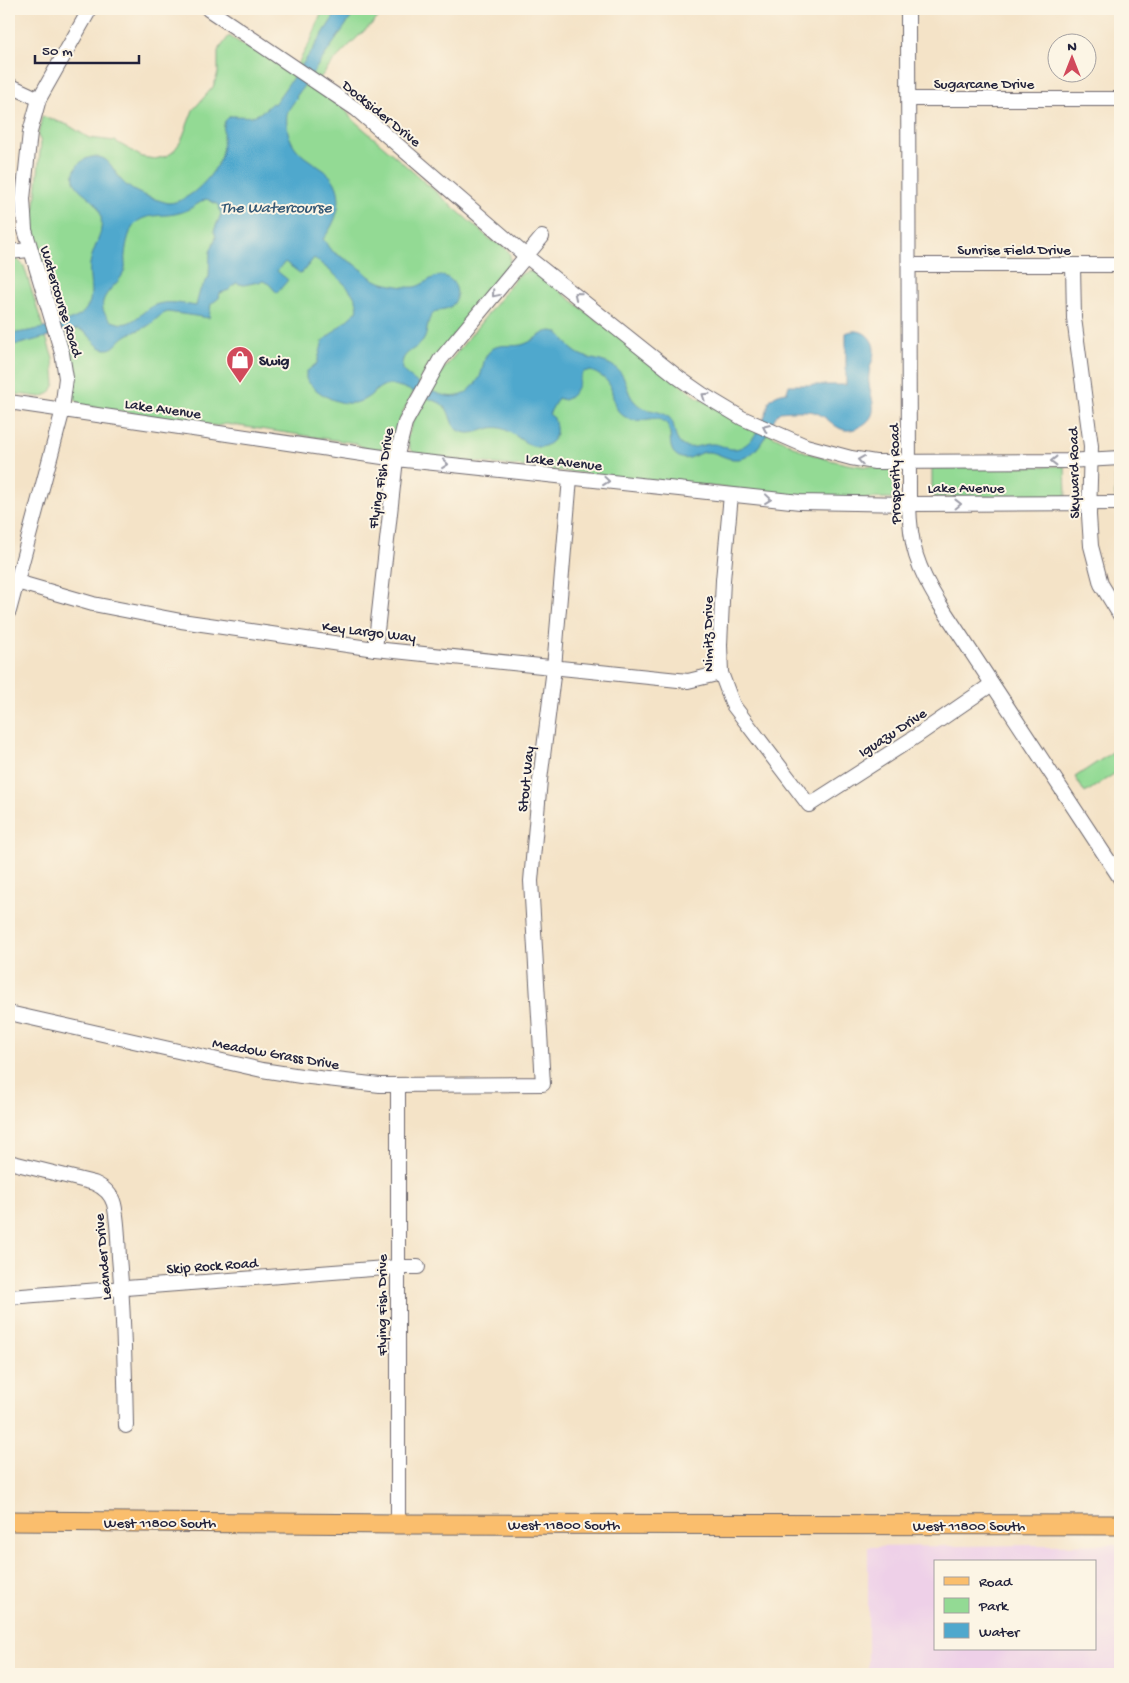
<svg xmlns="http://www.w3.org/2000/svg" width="1129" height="1683" font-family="'Gochi Hand',sans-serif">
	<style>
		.built { fill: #eed0e8; fill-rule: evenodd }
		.green { fill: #93da94; stroke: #5a7e68 }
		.water { fill: #50a8cd; stroke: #396584; fill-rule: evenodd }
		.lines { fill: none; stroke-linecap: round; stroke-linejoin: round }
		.minor-casing { stroke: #6c666c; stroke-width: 16 }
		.major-casing { stroke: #6c666c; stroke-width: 21 }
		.minor { stroke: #fff; stroke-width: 14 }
		.major { stroke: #fabe6d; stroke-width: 19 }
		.oneway { stroke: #9c9ca7 }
		.labels { text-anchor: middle; stroke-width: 4; stroke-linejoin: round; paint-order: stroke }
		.street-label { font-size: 15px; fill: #22223b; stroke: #fcf5e5 }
		.poi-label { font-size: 15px; font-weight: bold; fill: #22223b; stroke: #fcf5e5; text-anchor: start }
		.water-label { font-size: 16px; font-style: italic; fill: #345875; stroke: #fcf5e5 }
	</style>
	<rect width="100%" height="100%" fill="#fcf5e5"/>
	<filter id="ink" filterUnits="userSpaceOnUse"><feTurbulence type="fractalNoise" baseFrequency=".02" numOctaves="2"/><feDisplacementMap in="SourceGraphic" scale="10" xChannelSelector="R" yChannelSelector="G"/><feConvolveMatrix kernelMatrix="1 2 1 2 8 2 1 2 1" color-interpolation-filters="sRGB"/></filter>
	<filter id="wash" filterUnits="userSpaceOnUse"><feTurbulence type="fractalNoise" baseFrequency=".0096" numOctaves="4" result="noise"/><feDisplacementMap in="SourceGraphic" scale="20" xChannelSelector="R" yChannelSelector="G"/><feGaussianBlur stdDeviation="1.12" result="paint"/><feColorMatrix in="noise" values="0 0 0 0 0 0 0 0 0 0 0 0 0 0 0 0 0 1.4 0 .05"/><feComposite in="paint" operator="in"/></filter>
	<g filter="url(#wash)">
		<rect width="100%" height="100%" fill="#f4e3c7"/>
		<path class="built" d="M 1120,1544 L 1120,1674 L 868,1674 L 868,1547 ZM 935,1562 L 1095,1562 L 1095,1649 L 935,1649 Z"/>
		<g class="green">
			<path d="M 323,9 L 388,9 C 361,34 333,58 313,88 L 347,111 L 350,117 L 492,241 C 507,247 515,252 507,269 L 427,368 L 403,412 L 390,444 L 377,450 L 366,449 L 355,443 L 226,424 L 217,426 L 80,405 L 72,395 L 71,361 L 32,232 L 31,221 L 34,215 L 41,142 L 38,136 L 42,116 L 68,125 L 89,138 L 115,141 L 142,157 L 155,159 L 167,156 L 173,152 L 181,141 L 193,110 L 213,87 L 218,73 L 218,51 L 229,36 L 248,48 L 255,49 L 292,74 L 311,40 Z"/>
			<path d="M 9,257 L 16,258 L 24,266 L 53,359 L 55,384 L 50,393 L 41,397 L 9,393 Z"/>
			<path d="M 527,271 L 535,272 L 697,397 L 803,451 C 833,463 862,468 894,468 L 897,472 L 897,496 L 896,498 L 833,499 L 417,456 L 410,449 L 407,439 L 412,423 L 439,375 L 518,276 Z"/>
			<rect x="1115" y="463" width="5" height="34"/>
			<path d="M 1065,466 L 1066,497 L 932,497 L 932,467 Z"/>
			<path d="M 1120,747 L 1120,770 L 1085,793 L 1075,777 Z"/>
		</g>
		<path class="water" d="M 339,9 L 357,9 L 296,97 L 297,98 C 294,102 288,109 287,114 C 285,133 292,149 309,160 C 314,164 320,167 325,171 C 348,190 339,219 323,239 C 326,242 327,245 329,248 C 336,255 348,260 356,265 C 362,269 367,275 373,279 C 382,284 404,288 414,287 C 426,285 434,272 446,277 C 456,281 460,294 454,303 C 449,311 440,308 434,313 C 425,320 429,333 423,341 C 414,352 400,351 402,370 C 414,382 440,400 458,396 C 466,395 474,386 478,380 C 484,371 482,359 489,352 C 497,342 510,347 521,345 C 532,343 542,331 551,331 C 563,331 565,344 573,350 C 585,361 605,358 617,369 C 627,377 626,393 635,402 C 644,412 655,409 666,415 C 677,422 672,431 678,441 C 686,454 702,443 713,444 C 721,444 727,450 735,449 C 752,447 762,425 767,410 C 768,406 768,403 770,400 C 775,394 781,393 787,392 L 789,385 L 846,385 L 846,333 C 860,326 875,337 874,352 C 874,360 869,367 869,374 C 866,393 885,413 861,426 C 838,439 833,418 814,412 C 807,410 788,411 780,412 L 776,416 C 767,432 757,461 734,459 C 725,459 717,452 708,452 C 696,451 689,465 676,455 C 665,446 676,428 663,421 C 650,413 637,429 620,413 C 608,400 618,385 599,375 C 596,373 592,371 588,371 C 576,371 583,393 564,400 L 558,398 L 549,414 L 554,418 C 556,427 559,435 551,442 C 533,458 518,432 500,428 C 486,425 474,438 460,431 C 449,426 452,413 444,406 C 440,402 435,401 430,399 C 419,395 398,383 387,385 C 378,386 373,395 365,399 C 346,411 317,395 306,379 L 306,372 L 317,363 L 323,341 L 357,311 C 363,294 326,268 314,258 L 301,274 L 285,262 L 277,271 L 288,280 L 277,293 L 269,284 L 263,281 L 244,285 L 236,283 L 229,290 L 220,293 L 219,298 L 211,304 L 209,318 L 168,312 C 159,314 154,323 146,327 C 139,331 130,332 124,337 C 117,342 115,350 105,349 C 92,347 92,331 77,329 L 20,344 L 9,345 L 9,334 C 27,332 64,325 79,316 C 84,313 88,307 90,301 C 93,287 87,273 91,259 C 96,241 105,232 100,212 C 96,197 77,193 74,180 C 71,167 85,155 98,157 C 110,158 114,172 121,180 C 133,194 152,198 168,203 C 190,203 218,172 222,152 C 224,142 222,130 225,121 L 230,116 C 253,116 254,120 272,103 L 274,104 L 309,55 ZM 206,199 L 209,200 L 218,205 L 221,214 L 214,231 L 216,237 L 210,252 L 209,277 L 200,290 L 196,306 C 183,304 168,300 155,305 C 141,310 133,329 115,322 C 110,321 107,317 104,312 C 97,296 117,286 123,274 C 127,268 124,262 125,255 C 126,244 129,228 138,221 C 150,213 166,217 179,213 C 188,211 197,204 206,199 Z"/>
	</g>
	<g filter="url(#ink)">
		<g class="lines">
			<defs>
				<g id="minor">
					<path d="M 208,9 L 356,109 L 526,256 L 679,378 L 702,394 L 742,418 L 806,446 L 851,458 L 875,462 L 1067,461 L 1120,458"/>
					<path d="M 908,9 L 909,504 C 910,546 917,567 939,603 L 1120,878"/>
					<path d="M 9,85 L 39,99"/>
					<path d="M 909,99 L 1120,99"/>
					<path d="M 9,252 L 29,250"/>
					<path d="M 909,265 L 1120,265"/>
					<path d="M 1073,265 L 1074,318 L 1091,446 L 1089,515 L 1091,546 L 1101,584 L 1120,615"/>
					<path d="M 9,402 L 396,459 L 800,502 L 909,504 L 1120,503"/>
					<path d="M 731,495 L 723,580 L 720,645 L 721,673 L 733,705 L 809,805 L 918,735 L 992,684"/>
					<path d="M 17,582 L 93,604 L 181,621 L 375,649 L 688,681 L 721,673"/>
					<path d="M 9,611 L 61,417 L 66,378 L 62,353 L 25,230 L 23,199 L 30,132 L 39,99 L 90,9"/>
					<path d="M 375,649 L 396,459 L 405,423 L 440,360 L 542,237"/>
					<path d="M 9,1013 L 262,1070 L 301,1076 L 380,1085 L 543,1084 L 531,881 L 540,780 L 554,668 L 570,478"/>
					<path d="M 9,1162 L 94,1183 C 103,1187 111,1193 114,1204 C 118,1221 118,1240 119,1257 C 124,1313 125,1370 126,1426"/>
					<path d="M 9,1297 L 398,1267 L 418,1267"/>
					<path d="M 398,1524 L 398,1085"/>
				</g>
				<path id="major" d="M 9,1521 L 398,1524 L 1120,1525"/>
			</defs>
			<use href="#minor" class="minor-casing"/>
			<use href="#major" class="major-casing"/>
			<use href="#minor" class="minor"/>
			<use href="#major" class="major"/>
		</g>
		<defs><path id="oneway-chevron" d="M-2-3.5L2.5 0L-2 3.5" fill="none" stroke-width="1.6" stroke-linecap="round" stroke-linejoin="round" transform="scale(1.25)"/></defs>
		<g class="oneway">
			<use href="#oneway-chevron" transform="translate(495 294) rotate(130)"/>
			<use href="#oneway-chevron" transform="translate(577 295) rotate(-141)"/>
			<use href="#oneway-chevron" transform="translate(705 396) rotate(-146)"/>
			<use href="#oneway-chevron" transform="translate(766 428) rotate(-155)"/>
			<use href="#oneway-chevron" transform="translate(861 460) rotate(-172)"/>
			<use href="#oneway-chevron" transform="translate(1054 461) rotate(180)"/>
			<use href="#oneway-chevron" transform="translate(445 464) rotate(6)"/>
			<use href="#oneway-chevron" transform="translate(606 481) rotate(6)"/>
			<use href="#oneway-chevron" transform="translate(768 499) rotate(6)"/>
			<use href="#oneway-chevron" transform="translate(958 504) rotate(-1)"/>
		</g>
	</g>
	<defs>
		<symbol id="shop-pin" viewBox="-11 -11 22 30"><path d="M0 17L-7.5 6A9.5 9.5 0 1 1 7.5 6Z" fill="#d1495b" stroke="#fcf5e5"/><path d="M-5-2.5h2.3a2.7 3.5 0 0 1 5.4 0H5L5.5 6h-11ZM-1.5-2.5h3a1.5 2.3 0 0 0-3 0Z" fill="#fff"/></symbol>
	</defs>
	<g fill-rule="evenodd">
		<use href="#shop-pin" x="224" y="344" width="32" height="43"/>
	</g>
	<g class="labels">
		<g class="street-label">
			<text x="984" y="88">Sugarcane Drive</text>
			<text transform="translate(382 113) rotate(39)" y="5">Docksider Drive</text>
			<text x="1014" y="254">Sunrise Field Drive</text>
			<text transform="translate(62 301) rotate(73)" y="5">Watercourse Road</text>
			<text transform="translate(163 408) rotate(8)" y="5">Lake Avenue</text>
			<text transform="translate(564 461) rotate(6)" y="5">Lake Avenue</text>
			<text transform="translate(1073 473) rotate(-91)" y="5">Skyward Road</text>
			<text transform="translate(894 474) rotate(-91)" y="5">Prosperity Road</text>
			<text transform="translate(380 478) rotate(-81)" y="5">Flying Fish Drive</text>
			<text x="966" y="492">Lake Avenue</text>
			<text transform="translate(369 631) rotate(7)" y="5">Key Largo Way</text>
			<text transform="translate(707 634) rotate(-90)" y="5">Nimitz Drive</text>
			<text transform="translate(892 732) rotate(-33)" y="5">Iguazu Drive</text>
			<text transform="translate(525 779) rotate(-84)" y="5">Stout Way</text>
			<text transform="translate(276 1053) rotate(10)" y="5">Meadow Grass Drive</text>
			<text transform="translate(102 1257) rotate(-95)" y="5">Leander Drive</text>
			<text transform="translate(212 1265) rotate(-4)" y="5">Skip Rock Road</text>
			<text transform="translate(381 1305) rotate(-90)" y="5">Flying Fish Drive</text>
			<text x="160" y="1527">West 11800 South</text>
			<text x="564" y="1529">West 11800 South</text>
			<text x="969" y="1530">West 11800 South</text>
		</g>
		<g class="poi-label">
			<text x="259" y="365">Swig</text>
		</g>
		<g class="water-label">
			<text x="276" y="212">The Watercourse</text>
		</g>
	</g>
	<rect width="1129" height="1683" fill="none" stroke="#fcf5e5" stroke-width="30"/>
	<rect x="934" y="1560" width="162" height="90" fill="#fcf5e5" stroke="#a5a1a1"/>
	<rect x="944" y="1577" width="25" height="8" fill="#fabe6d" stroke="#a5a1a1"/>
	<text x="979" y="1586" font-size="15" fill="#22223b">Road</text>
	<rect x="944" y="1598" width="25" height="15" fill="#93da94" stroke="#a5a1a1"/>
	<text x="979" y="1610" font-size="15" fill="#22223b">Park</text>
	<rect x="944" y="1623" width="25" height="15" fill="#50a8cd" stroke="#a5a1a1"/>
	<text x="979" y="1636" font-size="15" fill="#22223b">Water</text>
	<g transform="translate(1072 58)"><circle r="24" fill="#fcf5e5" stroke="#a5a1a1"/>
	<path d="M0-4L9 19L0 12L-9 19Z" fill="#d1495b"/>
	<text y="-8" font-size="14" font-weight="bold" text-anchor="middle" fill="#22223b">N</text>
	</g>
	<path d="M35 55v8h104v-8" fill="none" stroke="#22223b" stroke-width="2.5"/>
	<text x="42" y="55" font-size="15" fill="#22223b" stroke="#fcf5e5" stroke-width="4" paint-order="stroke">50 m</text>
</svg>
